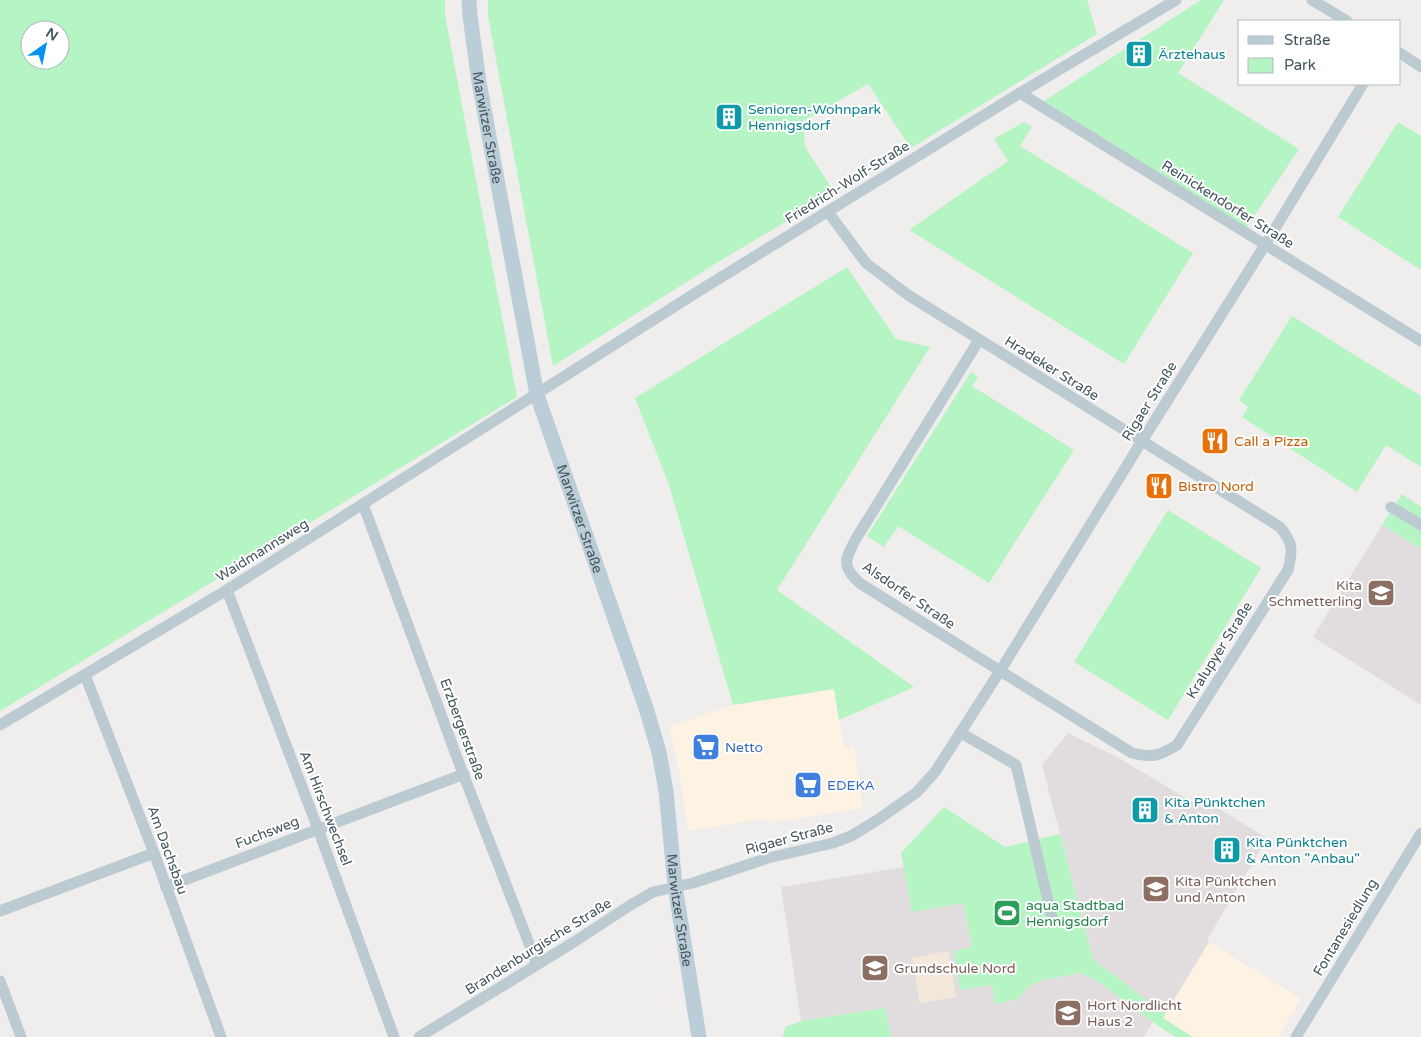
<svg xmlns="http://www.w3.org/2000/svg" width="1421" height="1037" font-family="'Varela Round',sans-serif">
	<style>
		.commercial { fill: #fef2e3 }
		.education { fill: #e1dddf }
		.green { fill: #b5f4c3; fill-rule: evenodd }
		.sand { fill: #f4e8db }
		.lines { fill: none; stroke-linecap: round; stroke-linejoin: round }
		.minor { stroke: #bbcbd1; stroke-width: 11 }
		.secondary { stroke: #bbcdd7; stroke-width: 15 }
		.labels { text-anchor: middle; stroke-width: 4; stroke-linejoin: round; paint-order: stroke }
		.culture-label { font-size: 14px; fill: #0d838f; stroke: #fff; text-anchor: start }
		.street-label { font-size: 14px; fill: #43555d; stroke: #fff }
		.food-label { font-size: 14px; fill: #c56008; stroke: #fff; text-anchor: start }
		.education-label { font-size: 14px; fill: #785e54; stroke: #fff; text-anchor: start }
		.shop-label { font-size: 14px; fill: #366cbe; stroke: #fff; text-anchor: start }
		.leisure-label { font-size: 14px; fill: #27864d; stroke: #fff; text-anchor: start }
	</style>
	<rect width="100%" height="100%" fill="#f0eded"/>
	<g class="commercial">
		<path d="M 834,689 L 844,748 L 854,747 L 863,808 L 769,823 L 768,818 L 688,831 L 681,781 L 670,727 L 733,705 Z"/>
		<path d="M 1209,942 L 1301,999 L 1278,1037 L 1193,1037 L 1163,1018 Z"/>
	</g>
	<g class="education">
		<path d="M 1382,525 L 1421,549 L 1421,705 L 1313,637 Z"/>
		<path d="M 1068,733 L 1117,757 L 1206,810 L 1211,804 L 1267,838 L 1207,940 L 1209,942 L 1165,1014 L 1093,959 L 1042,765 Z"/>
		<path d="M 905,867 L 912,911 L 963,903 L 972,947 L 992,985 L 995,1004 L 1018,999 L 1029,986 L 1042,980 L 1081,973 L 1099,982 L 1153,1022 L 1144,1037 L 891,1037 L 885,1008 L 801,1021 L 781,887 Z"/>
	</g>
	<g class="green">
		<path d="M 0,0 L 445,0 L 445,15 L 517,397 L 0,711 ZM 30,30 L 60,30 L 60,60 L 30,60 Z"/>
		<path d="M 488,0 L 1087,0 L 1097,34 L 911,148 L 868,84 L 803,121 L 805,147 L 835,193 L 723,259 L 553,366 L 488,16 Z"/>
		<path d="M 1201,0 L 1224,0 L 1178,73 L 1299,149 L 1246,228 L 1044,101 Z"/>
		<path d="M 1024,122 L 1032,127 L 1020,146 L 1193,253 L 1124,364 L 909,230 L 1008,161 L 994,139 Z"/>
		<path d="M 1398,122 L 1421,136 L 1421,270 L 1338,217 Z"/>
		<path d="M 847,267 L 896,339 L 930,347 L 777,590 L 914,687 L 839,720 L 834,689 L 733,705 L 669,485 L 635,398 Z"/>
		<path d="M 1292,316 L 1421,396 L 1421,467 L 1386,445 L 1357,492 L 1242,417 L 1248,407 L 1239,400 Z"/>
		<path d="M 971,372 L 978,377 L 972,386 L 1074,450 L 989,583 L 898,526 L 884,547 L 867,536 Z"/>
		<path d="M 1402,494 L 1421,507 L 1421,549 L 1382,525 Z"/>
		<path d="M 1168,510 L 1261,568 L 1168,720 L 1074,662 Z"/>
		<path d="M 944,807 L 1005,847 L 1060,834 L 1093,959 L 1165,1014 L 1163,1018 L 1193,1037 L 1175,1037 L 1153,1022 L 1099,982 L 1081,973 L 1042,980 L 1029,986 L 1018,999 L 995,1004 L 992,985 L 960,990 L 954,951 L 972,947 L 963,903 L 912,912 L 901,853 Z"/>
		<path d="M 885,1008 L 891,1037 L 783,1037 L 785,1027 L 801,1021 Z"/>
	</g>
	<path class="sand" d="M 948,951 L 956,997 L 920,1003 L 912,958 Z"/>
	<g class="lines">
		<g class="minor">
			<path d="M 1312,0 L 1347,21"/>
			<path d="M 1400,53 L 1421,67"/>
			<path d="M 1020,93 L 1421,341"/>
			<path d="M 828,212 L 866,263 L 908,295 L 1280,527 C 1293,543 1293,549 1288,570 L 1177,745 C 1159,756 1152,758 1132,753 L 861,584 C 840,566 845,559 857,537 L 979,340"/>
			<path d="M 363,504 L 462,771 L 537,964"/>
			<path d="M 1391,507 L 1421,525"/>
			<path d="M 227,590 L 318,829 L 394,1037"/>
			<path d="M 85,675 L 154,853 L 221,1037"/>
			<path d="M 0,725 L 227,590 L 702,289 L 1020,93 L 1176,0"/>
			<path d="M 961,733 L 1016,765 L 1053,922"/>
			<path d="M 166,887 L 464,774"/>
			<path d="M 0,911 L 154,853"/>
			<path d="M 0,981 L 21,1037"/>
			<path d="M 419,1037 L 574,942 L 629,906 L 653,892 L 693,883 L 768,858 L 833,843 L 851,836 L 879,819 L 917,792 L 935,772 L 1000,671 L 1142,441 L 1265,245 L 1363,84"/>
			<path d="M 1296,1037 L 1421,833"/>
		</g>
		<path class="secondary" id="s1" d="M 469,0 L 470,16 L 479,82 L 537,395 L 646,708 L 659,752 L 666,791 L 675,886 L 699,1037"/>
	</g>
	<defs>
		<symbol id="building-square" viewBox="-11 -11 22 22"><rect x="-9" y="-9" width="18" height="18" rx="4" fill="#0f9aa8" stroke="#fff"/><path d="M-4-6H4V6H1V3H-1V6H-4ZM-2.5-4.3h1.7v1.8h-1.7ZM.8-4.3h1.7v1.8H.8ZM-2.5-1h1.7V.8h-1.7ZM.8-1h1.7V.8H.8Z" fill="#fff"/></symbol>
		<symbol id="restaurant-square" viewBox="-11 -11 22 22"><rect x="-9" y="-9" width="18" height="18" rx="4" fill="#e8710a" stroke="#fff"/><path d="M-5-6h1v4h1v-4h1v4h1v-4h1v5L-1.5 .5V6h-2V.5L-5-1ZM5-6V6H3V1.5H1.5Q1.5-4 5-6Z" fill="#fff"/></symbol>
		<symbol id="school-square" viewBox="-11 -11 22 22"><rect x="-9" y="-9" width="18" height="18" rx="4" fill="#8d6e63" stroke="#fff"/><path d="M0-5L7-2L0 1L-7-2ZM-4 1L0 2.5L4 1V4Q0 6-4 4Z" fill="#fff"/></symbol>
		<symbol id="supermarket-square" viewBox="-11 -11 22 22"><rect x="-9" y="-9" width="18" height="18" rx="4" fill="#3f7fe0" stroke="#fff"/><path d="M-6-5.5h2.5l.6 2H6L4.5 2H-2.5L-4.4-4H-6ZM-1.5 3.2a1.3 1.3 0 1 0 .1 0ZM3 3.2a1.3 1.3 0 1 0 .1 0Z" fill="#fff"/></symbol>
		<symbol id="stadium-square" viewBox="-11 -11 22 22"><rect x="-9" y="-9" width="18" height="18" rx="4" fill="#2e9e5b" stroke="#fff"/><path d="M0-5a6.5 5 0 1 0 0 10a6.5 5 0 1 0 0-10ZM-3.5-1.8h7v3.6h-7Z" fill="#fff"/></symbol>
	</defs>
	<g fill-rule="evenodd">
		<use href="#building-square" x="1123" y="38" width="32" height="32"/>
		<use href="#building-square" x="713" y="101" width="32" height="32"/>
		<use href="#restaurant-square" x="1199" y="425" width="32" height="32"/>
		<use href="#restaurant-square" x="1143" y="470" width="32" height="32"/>
		<use href="#school-square" x="1365" y="577" width="32" height="32"/>
		<use href="#supermarket-square" x="690" y="731" width="32" height="32"/>
		<use href="#supermarket-square" x="792" y="769" width="32" height="32"/>
		<use href="#building-square" x="1129" y="794" width="32" height="32"/>
		<use href="#building-square" x="1211" y="834" width="32" height="32"/>
		<use href="#school-square" x="1140" y="873" width="32" height="32"/>
		<use href="#stadium-square" x="991" y="897" width="32" height="32"/>
		<use href="#school-square" x="859" y="952" width="32" height="32"/>
		<use href="#school-square" x="1052" y="997" width="32" height="32"/>
	</g>
	<g class="labels">
		<g class="culture-label">
			<text x="1158" y="59">Ärztehaus</text>
			<text x="748" y="114">Senioren-Wohnpark<tspan x="748" dy="16">Hennigsdorf</tspan></text>
			<text x="1164" y="807">Kita Pünktchen<tspan x="1164" dy="16">&amp; Anton</tspan></text>
			<text x="1246" y="847">Kita Pünktchen<tspan x="1246" dy="16">&amp; Anton "Anbau"</tspan></text>
		</g>
		<g class="street-label">
			<text dy="5" stroke="none"><textPath href="#s1" startOffset="129">Marwitzer Straße</textPath></text>
			<text transform="translate(847 182) rotate(-32)" y="5">Friedrich-Wolf-Straße</text>
			<text transform="translate(1228 204) rotate(32)" y="5">Reinickendorfer Straße</text>
			<text transform="translate(1052 368) rotate(32)" y="5">Hradeker Straße</text>
			<text transform="translate(1149 401) rotate(-58)" y="5">Rigaer Straße</text>
			<text dy="5" stroke="none"><textPath href="#s1" startOffset="532">Marwitzer Straße</textPath></text>
			<text transform="translate(262 550) rotate(-32)" y="5">Waidmannsweg</text>
			<text transform="translate(909 595) rotate(34)" y="5">Alsdorfer Straße</text>
			<text transform="translate(1219 650) rotate(-58)" y="5">Kralupyer Straße</text>
			<text transform="translate(463 729) rotate(70)" y="5">Erzbergerstraße</text>
			<text transform="translate(326 808) rotate(69)" y="5">Am Hirschwechsel</text>
			<text transform="translate(267 832) rotate(-21)" y="5">Fuchsweg</text>
			<text transform="translate(789 838) rotate(-15)" y="5">Rigaer Straße</text>
			<text transform="translate(168 850) rotate(70)" y="5">Am Dachsbau</text>
			<text dy="5" stroke="none"><textPath href="#s1" startOffset="938">Marwitzer Straße</textPath></text>
			<text transform="translate(1345 927) rotate(-59)" y="5">Fontanesiedlung</text>
			<text transform="translate(538 946) rotate(-32)" y="5">Brandenburgische Straße</text>
		</g>
		<g class="food-label">
			<text x="1234" y="446">Call a Pizza</text>
			<text x="1178" y="491">Bistro Nord</text>
		</g>
		<g class="education-label">
			<text x="1362" y="590" text-anchor="end">Kita<tspan x="1362" dy="16">Schmetterling</tspan></text>
			<text x="1175" y="886">Kita Pünktchen<tspan x="1175" dy="16">und Anton</tspan></text>
			<text x="894" y="973">Grundschule Nord</text>
			<text x="1087" y="1010">Hort Nordlicht<tspan x="1087" dy="16">Haus 2</tspan></text>
		</g>
		<g class="shop-label">
			<text x="725" y="752">Netto</text>
			<text x="827" y="790">EDEKA</text>
		</g>
		<g class="leisure-label">
			<text x="1026" y="910">aqua Stadtbad<tspan x="1026" dy="16">Hennigsdorf</tspan></text>
		</g>
	</g>
	<rect x="1238" y="20" width="162" height="65" fill="#ffffff" stroke="#b4bbbe"/>
	<rect x="1248" y="36" width="25" height="8" fill="#bbcdd7" stroke="#b4bbbe"/>
	<text x="1284" y="45" font-size="15" fill="#43555d">Straße</text>
	<rect x="1248" y="58" width="25" height="15" fill="#b5f4c3" stroke="#b4bbbe"/>
	<text x="1284" y="70" font-size="15" fill="#43555d">Park</text>
	<g transform="translate(45 45) rotate(33)"><circle r="24" fill="#ffffff" stroke="#b4bbbe"/>
	<path d="M0-4L9 19L0 12L-9 19Z" fill="#0393f3"/>
	<text y="-8" font-size="14" font-weight="bold" text-anchor="middle" fill="#43555d">N</text>
	</g>
</svg>
